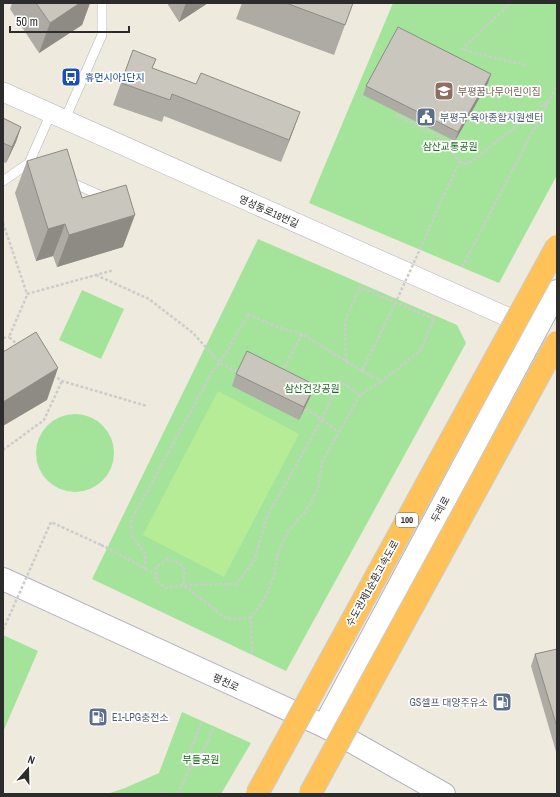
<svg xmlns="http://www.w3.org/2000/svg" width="560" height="797" font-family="'Archivo Narrow','Noto Sans KR',sans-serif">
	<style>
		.green { fill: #a4e49a }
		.pitch { fill: #b6ec96 }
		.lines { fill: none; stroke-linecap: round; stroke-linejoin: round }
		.service-casing { stroke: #b2b2bf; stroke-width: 10 }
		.minor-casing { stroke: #b2b2bf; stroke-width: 20 }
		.tertiary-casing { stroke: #b2b2bf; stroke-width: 24 }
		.secondary-casing { stroke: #b2b2bf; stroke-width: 24 }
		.path { stroke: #ccc; stroke-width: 2.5; stroke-dasharray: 3 2; stroke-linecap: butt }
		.service { stroke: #fff; stroke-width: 9 }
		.minor { stroke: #fff; stroke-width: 19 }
		.tertiary { stroke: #fff; stroke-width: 22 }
		.secondary { stroke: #fff; stroke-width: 22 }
		.motorway-bridge-casing { stroke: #ccc; stroke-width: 24; stroke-linecap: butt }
		.path-bridge { stroke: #ccc; stroke-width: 2.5; stroke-dasharray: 3 2; stroke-linecap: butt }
		.motorway-bridge { stroke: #ffc258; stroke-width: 22 }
		.wall { fill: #adaba3 }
		.shaded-wall { fill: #8d8b84 }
		.building { fill: #c9c7bd; stroke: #8d8b84 }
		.labels { text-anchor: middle; stroke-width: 3.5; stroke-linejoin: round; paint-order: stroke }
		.shield { fill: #fff; stroke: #6b6b6b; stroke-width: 1 }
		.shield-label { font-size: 9px; font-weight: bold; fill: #2c2c2c }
		.transit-label { font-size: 10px; fill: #164399; stroke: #fff; text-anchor: start }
		.education-label { font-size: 10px; fill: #785e54; stroke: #fff; text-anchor: start }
		.service-label { font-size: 10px; fill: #4e5e75; stroke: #fff; text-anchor: start }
		.park-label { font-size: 10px; fill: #1a6b1a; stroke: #fff }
		.street-label { font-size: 10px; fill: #2c2c2c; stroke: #fff }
	</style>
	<rect width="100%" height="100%" fill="#eeeade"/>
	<g class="green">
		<path d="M 393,3 L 557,3 L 557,175 L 499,283 L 309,203 Z"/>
		<path d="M 258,239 L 457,325 L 466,343 L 286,671 L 92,579 Z"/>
		<path d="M 82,290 L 124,309 L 101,359 L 59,340 Z"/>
		<circle cx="75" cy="453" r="39"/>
		<path d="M 3,635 L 38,651 L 3,732 Z"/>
		<path d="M 182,712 L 251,743 L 221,794 L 107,794 L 125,788 L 159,773 Z"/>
	</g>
	<path class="pitch" d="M 218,391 L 299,434 L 224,577 L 143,535 Z"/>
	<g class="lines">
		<defs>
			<g id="service">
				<path d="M 65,119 L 102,35 L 102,3"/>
				<path d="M 66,180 L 108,199"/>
				<path d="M 3,181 L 29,163 L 51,113"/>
			</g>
			<path id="minor" d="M 3,92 L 530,327"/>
			<path id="tertiary" d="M 324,726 L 557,291"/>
			<path id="secondary" d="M 3,579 L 324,726 L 444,794"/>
		</defs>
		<use href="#service" class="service-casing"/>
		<use href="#minor" class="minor-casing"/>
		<use href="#tertiary" class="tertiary-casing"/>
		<use href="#secondary" class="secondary-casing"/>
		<g class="path">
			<path d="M 511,3 L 462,49 L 474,53 L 526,65"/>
			<path d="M 396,115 L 442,138 L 460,162 L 442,199 L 426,236"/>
			<path d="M 460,162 L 468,164 L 547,102"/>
			<path d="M 3,223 L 27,294 L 114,270"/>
			<path d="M 462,267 L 557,85"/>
			<path d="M 96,275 L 149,299 L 193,333 L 220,363 L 238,372"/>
			<path d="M 3,338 L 9,337"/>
			<path d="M 19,346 L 9,337 L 28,293"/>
			<path d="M 346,361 L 345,321 L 360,287 L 434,319 L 420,351 L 382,381 L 362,371"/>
			<path d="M 282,372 L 302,334 L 362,371 L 395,304"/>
			<path d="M 53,375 L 62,381 L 147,406"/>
			<path d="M 305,409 L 322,419 L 338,432"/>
			<path d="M 3,450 L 44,420 L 62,381"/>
			<path d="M 101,545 C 120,554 137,565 156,574"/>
			<path d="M 146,569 L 145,554 L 132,535 L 131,521 L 211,374 L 226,353 L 248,314 L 274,326 L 302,334"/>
			<path d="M 251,618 L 227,619 L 183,585 L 166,588 L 156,581 L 156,567 L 168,559 L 179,563 L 185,570 L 183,585 L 237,584 L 254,561 L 267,517 L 322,419 L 340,381 L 360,395"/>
			<path d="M 252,654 L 251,618 L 267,594 L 274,576 L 277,555 L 288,531 L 305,512 L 318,489 L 322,462 L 360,395 L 382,381"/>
			<path d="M 190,768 L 197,766 L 214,726"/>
			<path d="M 159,794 L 167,792 L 170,794"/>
			<path d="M 178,794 L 190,768 L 186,762 L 202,721"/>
		</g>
		<use href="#service" class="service"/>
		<use href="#minor" class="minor"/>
		<use href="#tertiary" class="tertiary"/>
		<use href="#secondary" class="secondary"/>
		<defs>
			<g id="motorway-bridge">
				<path d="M 257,794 L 557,246"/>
				<path d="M 310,794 L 557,342"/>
			</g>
		</defs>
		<use href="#motorway-bridge" class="motorway-bridge-casing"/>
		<g class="path-bridge">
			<path d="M 395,304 L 426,236"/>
			<path d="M 3,630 L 51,522 L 101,545"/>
		</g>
		<use href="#motorway-bridge" class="motorway-bridge"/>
	</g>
	<g class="wall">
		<path d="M 12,3 L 90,3 L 82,25 L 39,53 L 10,9 Z"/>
		<path d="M 167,3 L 208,3 L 179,22 Z"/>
		<path d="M 242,3 L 353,3 L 334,55 L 236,19 Z"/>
		<path d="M 133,50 L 152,68 L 196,84 L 300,112 L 281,162 L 164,116 L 162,122 L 113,105 Z"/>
		<path d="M 491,74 L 488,83 L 455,141 L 363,95 L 366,86 Z"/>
		<path d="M 3,118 L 21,127 L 16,142 L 6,163 L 3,162 Z"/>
		<path d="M 27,161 L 82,198 L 123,247 L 57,267 L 53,256 L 36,261 L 15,193 Z"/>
		<path d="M 236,374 L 315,385 L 310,397 L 299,420 L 232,386 Z"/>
		<path d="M 557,649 L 557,755 L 531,666 L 535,654 Z"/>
	</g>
	<g class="shaded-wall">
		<path d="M 80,3 L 90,3 L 82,25 L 39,53 L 50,23 Z"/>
		<path d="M 186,3 L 208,3 L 179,22 Z"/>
		<path d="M 491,74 L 488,83 L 455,141 L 458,132 Z"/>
		<path d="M 300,112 L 292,134 L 281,162 L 289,140 Z"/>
		<path d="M 21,127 L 16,142 L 6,163 L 12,147 Z"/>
		<path d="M 135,215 L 123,247 L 57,267 L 69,235 Z"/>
		<path d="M 65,224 L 53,256 L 36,261 L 48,229 Z"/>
		<path d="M 58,368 L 47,400 L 3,426 L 3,402 Z"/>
		<path d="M 315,385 L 310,397 L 299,420 L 304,407 Z"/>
	</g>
	<g class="building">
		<path d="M 36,3 L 80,3 L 50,23 Z"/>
		<path d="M 286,3 L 353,3 L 345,25 Z"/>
		<path d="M 398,27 L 491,74 L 458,132 L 366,86 Z"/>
		<path d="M 133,50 L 156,59 L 152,68 L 196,84 L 201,73 L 300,112 L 289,140 L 172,94 L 170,100 L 121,83 Z"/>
		<path d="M 3,118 L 21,127 L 12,147 L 3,143 Z"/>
		<path d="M 67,149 L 82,198 L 126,185 L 135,215 L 69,235 L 65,224 L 48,229 L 27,161 Z"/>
		<path d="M 36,332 L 58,368 L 3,402 L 3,352 Z"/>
		<path d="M 247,351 L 315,385 L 304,407 L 236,374 Z"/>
		<path d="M 557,649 L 557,727 L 535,654 Z"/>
	</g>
	<defs>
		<symbol id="bus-square" viewBox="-11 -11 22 22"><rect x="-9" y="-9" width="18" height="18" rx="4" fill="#1a4fb4" stroke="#fff"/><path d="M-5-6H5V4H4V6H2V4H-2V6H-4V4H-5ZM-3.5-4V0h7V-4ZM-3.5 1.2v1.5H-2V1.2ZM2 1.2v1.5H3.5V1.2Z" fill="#fff"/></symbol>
		<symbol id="school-square" viewBox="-11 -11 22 22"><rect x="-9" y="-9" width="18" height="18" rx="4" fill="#8d6e63" stroke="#fff"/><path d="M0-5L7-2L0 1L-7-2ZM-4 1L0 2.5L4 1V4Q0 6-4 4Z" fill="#fff"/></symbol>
		<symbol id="civic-square" viewBox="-11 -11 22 22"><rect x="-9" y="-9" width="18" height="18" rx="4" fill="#5c6f8a" stroke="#fff"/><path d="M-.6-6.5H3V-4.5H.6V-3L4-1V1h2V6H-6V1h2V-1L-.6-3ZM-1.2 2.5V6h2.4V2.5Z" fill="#fff"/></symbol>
		<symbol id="fuel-square" viewBox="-11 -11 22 22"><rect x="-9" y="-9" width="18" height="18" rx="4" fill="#5c6f8a" stroke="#fff"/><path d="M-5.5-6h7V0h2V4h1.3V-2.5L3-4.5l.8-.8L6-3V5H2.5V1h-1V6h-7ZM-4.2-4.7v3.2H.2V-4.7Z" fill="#fff"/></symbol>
	</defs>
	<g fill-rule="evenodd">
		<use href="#bus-square" x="60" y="66" width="22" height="22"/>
		<use href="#school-square" x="433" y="80" width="22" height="22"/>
		<use href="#civic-square" x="415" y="106" width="22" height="22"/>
		<use href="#fuel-square" x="491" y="691" width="22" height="22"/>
		<use href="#fuel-square" x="87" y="706" width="22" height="22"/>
	</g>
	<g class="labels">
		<rect class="shield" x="396" y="513" width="22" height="14" rx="3"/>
		<g class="shield-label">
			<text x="407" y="523">100</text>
		</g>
		<g class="transit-label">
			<text x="85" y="81">휴먼시아1단지</text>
		</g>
		<g class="education-label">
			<text x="458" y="95">부평꿈나무어린이집</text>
		</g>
		<g class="service-label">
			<text x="440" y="121">부평구 육아종합지원센터</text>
			<text x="488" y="706" text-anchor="end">GS셀프 대양주유소</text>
			<text x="112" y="721">E1-LPG충전소</text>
		</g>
		<g class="park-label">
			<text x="450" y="150">삼산교통공원</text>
			<text x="312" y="392">삼산건강공원</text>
			<text x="201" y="763">부들공원</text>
		</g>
		<g class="street-label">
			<text transform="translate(269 211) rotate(24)" y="4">영성동로18번길</text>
			<text transform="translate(440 509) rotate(-62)" y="4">두레로</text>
			<text transform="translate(372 583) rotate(-61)" y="4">수도권제1순환고속도로</text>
			<text transform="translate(226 682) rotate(25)" y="4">평천로</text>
		</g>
	</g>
	<rect width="560" height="797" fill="none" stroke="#2c2c2c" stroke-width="8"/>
	<g transform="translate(28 769) rotate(20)" stroke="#ffffff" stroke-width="3" paint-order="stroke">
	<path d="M0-3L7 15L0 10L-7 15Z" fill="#2c2c2c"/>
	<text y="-6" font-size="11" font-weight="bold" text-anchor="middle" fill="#2c2c2c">N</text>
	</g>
	<path d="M10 26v6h119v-6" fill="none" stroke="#2c2c2c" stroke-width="2"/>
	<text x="16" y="26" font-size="12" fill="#2c2c2c" stroke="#ffffff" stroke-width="3" paint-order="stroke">50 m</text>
</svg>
